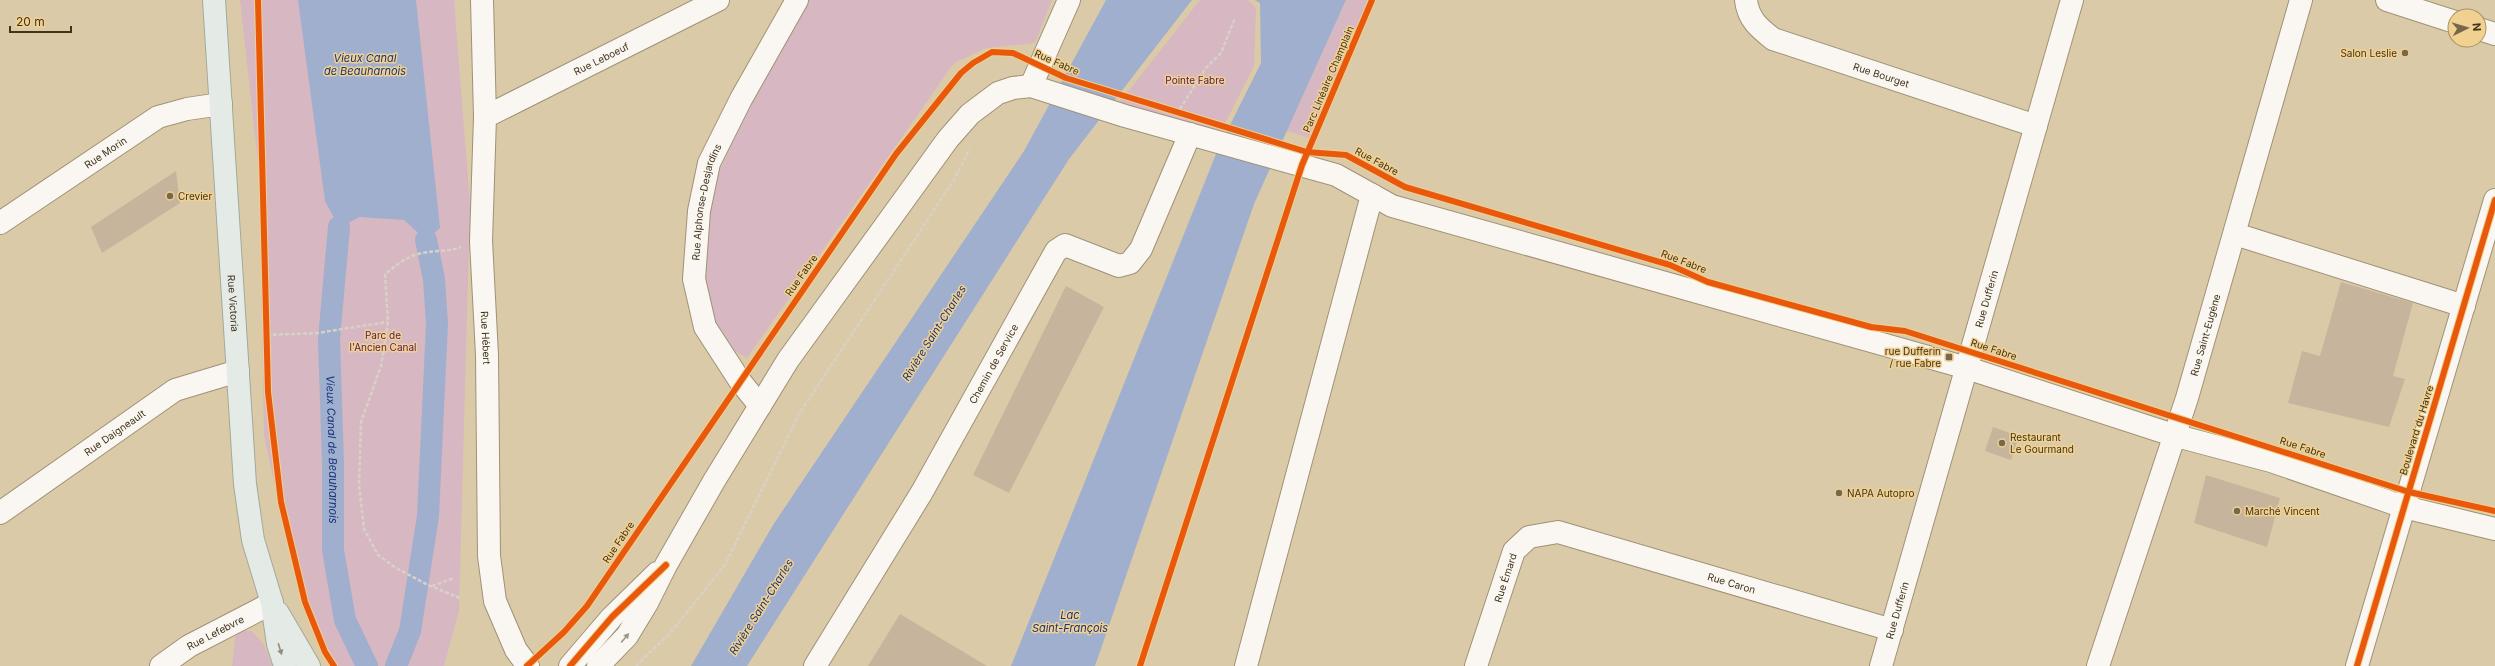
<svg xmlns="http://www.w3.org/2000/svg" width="2495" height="666" font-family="Inter,sans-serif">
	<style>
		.green { fill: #d7b7c1 }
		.water { fill: #a0afce }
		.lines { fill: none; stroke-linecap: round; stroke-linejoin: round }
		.canal { stroke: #a0afce; stroke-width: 22 }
		.building { fill: #c6b59c }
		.minor-casing { stroke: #9f9277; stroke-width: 24 }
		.major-casing { stroke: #a1aa9a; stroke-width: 24 }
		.path { stroke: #d7d2c7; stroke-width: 2.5; stroke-dasharray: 4 2; stroke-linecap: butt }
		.minor { stroke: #faf7f2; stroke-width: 22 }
		.major { stroke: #e4eae6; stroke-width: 22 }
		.cycleway-casing { stroke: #f1d192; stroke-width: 8 }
		.cycleway { stroke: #e8590c; stroke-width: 6 }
		.oneway { fill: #9e9686 }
		.oneway2 { fill: #928f80 }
		.poi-dot { fill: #77684c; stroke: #f1d192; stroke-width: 1.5 }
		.labels { text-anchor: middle; stroke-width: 3; stroke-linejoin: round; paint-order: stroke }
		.poi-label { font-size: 10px; fill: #41341a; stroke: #f1d192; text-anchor: start }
		.street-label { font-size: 10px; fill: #41341a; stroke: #f1d192 }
		.park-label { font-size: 10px; fill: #521658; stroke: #f1d192 }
		.water-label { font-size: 11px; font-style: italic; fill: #163479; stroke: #f1d192 }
	</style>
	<rect width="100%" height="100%" fill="#dbcaa8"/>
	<g class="green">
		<path d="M 240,0 L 454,0 L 470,204 L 459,611 L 444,666 L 336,666 L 294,572 L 264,436 L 259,172 Z"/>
		<path d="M 809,0 L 1052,0 L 1035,43 L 986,48 L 954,63 L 747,358 L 727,347 L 706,305 L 702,254 L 715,180 L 753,99 Z"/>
		<path d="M 1200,0 L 1247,0 L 1253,4 L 1256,9 L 1254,66 L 1219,135 L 1116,107 Z"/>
		<path d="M 1346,0 L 1372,0 L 1313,139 L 1287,131 Z"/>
		<path d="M 236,631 L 252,631 L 264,645 L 272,666 L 232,666 Z"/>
	</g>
	<g class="water">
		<path d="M 298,0 L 416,0 L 440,228 L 426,240 L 404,220 L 360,217 L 339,227 L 325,201 Z"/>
		<path d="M 1106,0 L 1192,0 L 1069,159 L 747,666 L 691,666 L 773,525 L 1024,151 Z"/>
		<path d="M 1255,0 L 1346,0 L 1254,204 L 1095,666 L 1011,666 L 1218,149 L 1261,63 L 1260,3 Z"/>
	</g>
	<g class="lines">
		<g class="canal">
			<path id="s1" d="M 339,227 L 329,339 L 333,464 L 333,550 L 345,620 L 367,666"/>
			<path d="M 396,666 L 410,631 L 428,516 L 437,324 L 434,279 L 426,240"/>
		</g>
	</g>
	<g class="building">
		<path d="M 176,171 L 180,203 L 102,253 L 91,227 Z"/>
		<path d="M 2341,282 L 2413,303 L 2393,376 L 2405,379 L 2389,427 L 2288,403 L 2302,351 L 2320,356 Z"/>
		<path d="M 1066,286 L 1104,307 L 1009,493 L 973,475 Z"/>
		<path d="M 1993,427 L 2019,436 L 2011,460 L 1985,451 Z"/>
		<path d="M 2206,475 L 2280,498 L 2267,547 L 2194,523 Z"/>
		<path d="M 900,614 L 987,666 L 868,666 Z"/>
	</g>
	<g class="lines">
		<defs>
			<g id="minor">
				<path id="s2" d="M 482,0 L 485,117 L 481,241 L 487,355 L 489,556 L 495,601 L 516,650 L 528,666"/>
				<path id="s3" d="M 1746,0 C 1748,19 1759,28 1773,39 L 2036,126"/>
				<path d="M 2387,0 L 2455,22"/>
				<path d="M 2479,29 L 2495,34"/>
				<path d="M 1031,86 L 1069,0"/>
				<path id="s4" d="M 485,117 L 718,0"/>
				<path id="s5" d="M 0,223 L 158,117 L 187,109 L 221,104"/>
				<path d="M 2235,234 L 2464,306"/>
				<path id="s6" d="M 760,406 L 740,381 L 705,327 L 694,279 L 699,211 L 709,163 L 741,99 L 797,0"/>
				<path id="s7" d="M 0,513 L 175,390 L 238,371"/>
				<path id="s8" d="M 161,666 L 189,646 L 272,603"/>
				<path d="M 570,666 L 612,617 L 657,573"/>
				<path d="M 598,666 L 627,636 L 647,603 L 666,565 L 714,481 L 788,360 L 948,139 L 970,114 L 998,93 L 1013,88 L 1031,86 L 1125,116 L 1336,175 L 1392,206 L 1967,368 L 2173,435 L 2271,461 L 2404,507 L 2495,529"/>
				<path id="s9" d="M 815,666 L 922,492 L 1056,251 L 1065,245 L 1119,266 L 1130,263 L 1141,249 L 1190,134"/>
				<path d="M 1246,666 L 1372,195"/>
				<path id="s10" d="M 1476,666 L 1514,551 L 1529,537 L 1558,532 L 1892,630"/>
				<path id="s11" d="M 1881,666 L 2072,0"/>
				<path id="s12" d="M 2098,666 L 2187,398 L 2301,0"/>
				<path d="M 2357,666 L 2495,200"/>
			</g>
			<g id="major">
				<path id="s13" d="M 214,0 L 245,484 L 253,540 L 272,603 L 278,644 L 285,666"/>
				<path d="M 278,613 L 309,666"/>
			</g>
		</defs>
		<use href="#minor" class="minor-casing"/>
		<use href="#major" class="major-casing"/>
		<g class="path">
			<path d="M 1180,109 L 1205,69 L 1221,53 L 1235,18"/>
			<path d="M 267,335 L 317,333 L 388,322"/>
			<path d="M 432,586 L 454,578"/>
			<path d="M 460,598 L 428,585 L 396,568 L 378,555 L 364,529 L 359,485 L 361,422 L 381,366 L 388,322 L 385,274 C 397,265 408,255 423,253 C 437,250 448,252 461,247"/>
			<path d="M 636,666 L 670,633 L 725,565 L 799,414 L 954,180 L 970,148"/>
		</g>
		<use href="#minor" class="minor"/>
		<use href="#major" class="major"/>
		<defs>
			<g id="cycleway">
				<path d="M 258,0 L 268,392 L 281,502 L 305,602 L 325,652 L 334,666"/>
				<path d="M 527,666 L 564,632 L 587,606 L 896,154 L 961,73 L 973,63 L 992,52 L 1013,53 L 1066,78 L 1307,152 L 1346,155 L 1405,187 L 1670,265 L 1708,282 L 1871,327 L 1905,331 L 2409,492 L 2495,511"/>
				<path d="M 570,666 L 612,617 L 666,565"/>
				<path d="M 1140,666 L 1302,165 L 1372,0"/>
				<path d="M 2357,666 L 2495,200"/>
			</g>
		</defs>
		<use href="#cycleway" class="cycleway-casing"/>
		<use href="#cycleway" class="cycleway"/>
	</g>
	<defs><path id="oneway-solid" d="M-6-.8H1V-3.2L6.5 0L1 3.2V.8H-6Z"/></defs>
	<use class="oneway" href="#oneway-solid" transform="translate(625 638) rotate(-50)"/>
	<use class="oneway2" href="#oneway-solid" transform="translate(280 649) rotate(73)"/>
	<g class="poi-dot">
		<circle cx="2405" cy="53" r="4"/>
		<circle cx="170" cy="196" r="4"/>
		<rect x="1945" y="353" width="8" height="8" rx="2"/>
		<circle cx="2002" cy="443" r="4"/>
		<circle cx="1839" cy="493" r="4"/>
		<circle cx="2237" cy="511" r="4"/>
	</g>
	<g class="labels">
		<g class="poi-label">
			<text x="2397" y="57" text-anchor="end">Salon Leslie</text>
			<text x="178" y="200">Crevier</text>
			<text x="1941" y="355" text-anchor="end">rue Dufferin<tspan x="1941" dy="12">/ rue Fabre</tspan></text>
			<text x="2010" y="441">Restaurant<tspan x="2010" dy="12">Le Gourmand</tspan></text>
			<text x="1847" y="497">NAPA Autopro</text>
			<text x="2245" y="515">Marché Vincent</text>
		</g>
		<g class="street-label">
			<text dy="4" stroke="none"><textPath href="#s4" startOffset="130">Rue Leboeuf</textPath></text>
			<text transform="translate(1057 62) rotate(24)" y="4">Rue Fabre</text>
			<text dy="4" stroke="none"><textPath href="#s3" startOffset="163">Rue Bourget</textPath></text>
			<text transform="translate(1328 79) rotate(-67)" y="4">Parc Linéaire Champlain</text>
			<text dy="4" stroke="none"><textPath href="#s5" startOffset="127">Rue Morin</textPath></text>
			<text transform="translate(1377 161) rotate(28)" y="4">Rue Fabre</text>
			<text dy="4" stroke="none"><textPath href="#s6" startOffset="224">Rue Alphonse-Desjardins</textPath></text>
			<text transform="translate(1684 261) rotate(21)" y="4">Rue Fabre</text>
			<text transform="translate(801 275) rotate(-55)" y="4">Rue Fabre</text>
			<text dy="4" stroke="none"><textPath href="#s11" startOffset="382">Rue Dufferin</textPath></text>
			<text dy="4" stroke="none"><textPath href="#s13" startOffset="304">Rue Victoria</textPath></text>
			<text dy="4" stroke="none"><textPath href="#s12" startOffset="348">Rue Saint-Eugène</textPath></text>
			<text dy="4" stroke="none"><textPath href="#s2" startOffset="338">Rue Hébert</textPath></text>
			<text transform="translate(1994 349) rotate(18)" y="4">Rue Fabre</text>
			<text dy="4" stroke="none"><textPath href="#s9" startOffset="351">Chemin de Service</textPath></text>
			<text transform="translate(2416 430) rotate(-73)" y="4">Boulevard du Havre</text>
			<text dy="4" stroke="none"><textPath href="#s7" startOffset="140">Rue Daigneault</textPath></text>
			<text transform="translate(2303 447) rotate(18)" y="4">Rue Fabre</text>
			<text transform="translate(618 542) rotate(-56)" y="4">Rue Fabre</text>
			<text dy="4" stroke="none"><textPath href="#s10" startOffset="93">Rue Émard</textPath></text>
			<text dy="4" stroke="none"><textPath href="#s10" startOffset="352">Rue Caron</textPath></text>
			<text dy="4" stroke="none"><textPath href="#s11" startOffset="58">Rue Dufferin</textPath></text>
			<text dy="4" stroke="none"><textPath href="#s8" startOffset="64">Rue Lefebvre</textPath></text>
		</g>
		<g class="park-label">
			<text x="1195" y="84">Pointe Fabre</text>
			<text x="383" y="339">Parc de<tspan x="383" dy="12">l'Ancien Canal</tspan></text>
		</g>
		<g class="water-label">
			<text x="365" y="62">Vieux Canal<tspan x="365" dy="13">de Beauharnois</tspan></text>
			<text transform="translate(934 333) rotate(-58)" y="4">Rivière Saint-Charles</text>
			<text dy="4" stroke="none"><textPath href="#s1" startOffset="223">Vieux Canal de Beauharnois</textPath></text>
			<text transform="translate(761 607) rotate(-58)" y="4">Rivière Saint-Charles</text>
			<text x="1070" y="619">Lac<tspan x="1070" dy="13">Saint-François</tspan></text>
		</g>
	</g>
	<g transform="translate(2467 28) rotate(85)"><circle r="19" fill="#f1d192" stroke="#ab9262"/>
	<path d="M0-3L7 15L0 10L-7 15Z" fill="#77684c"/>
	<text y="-6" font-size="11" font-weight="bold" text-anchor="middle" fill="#41341a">N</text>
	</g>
	<path d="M10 26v6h61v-6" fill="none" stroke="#41341a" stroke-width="2"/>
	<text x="16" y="26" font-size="12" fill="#41341a" stroke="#f1d192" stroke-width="3" paint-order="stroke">20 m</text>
</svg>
